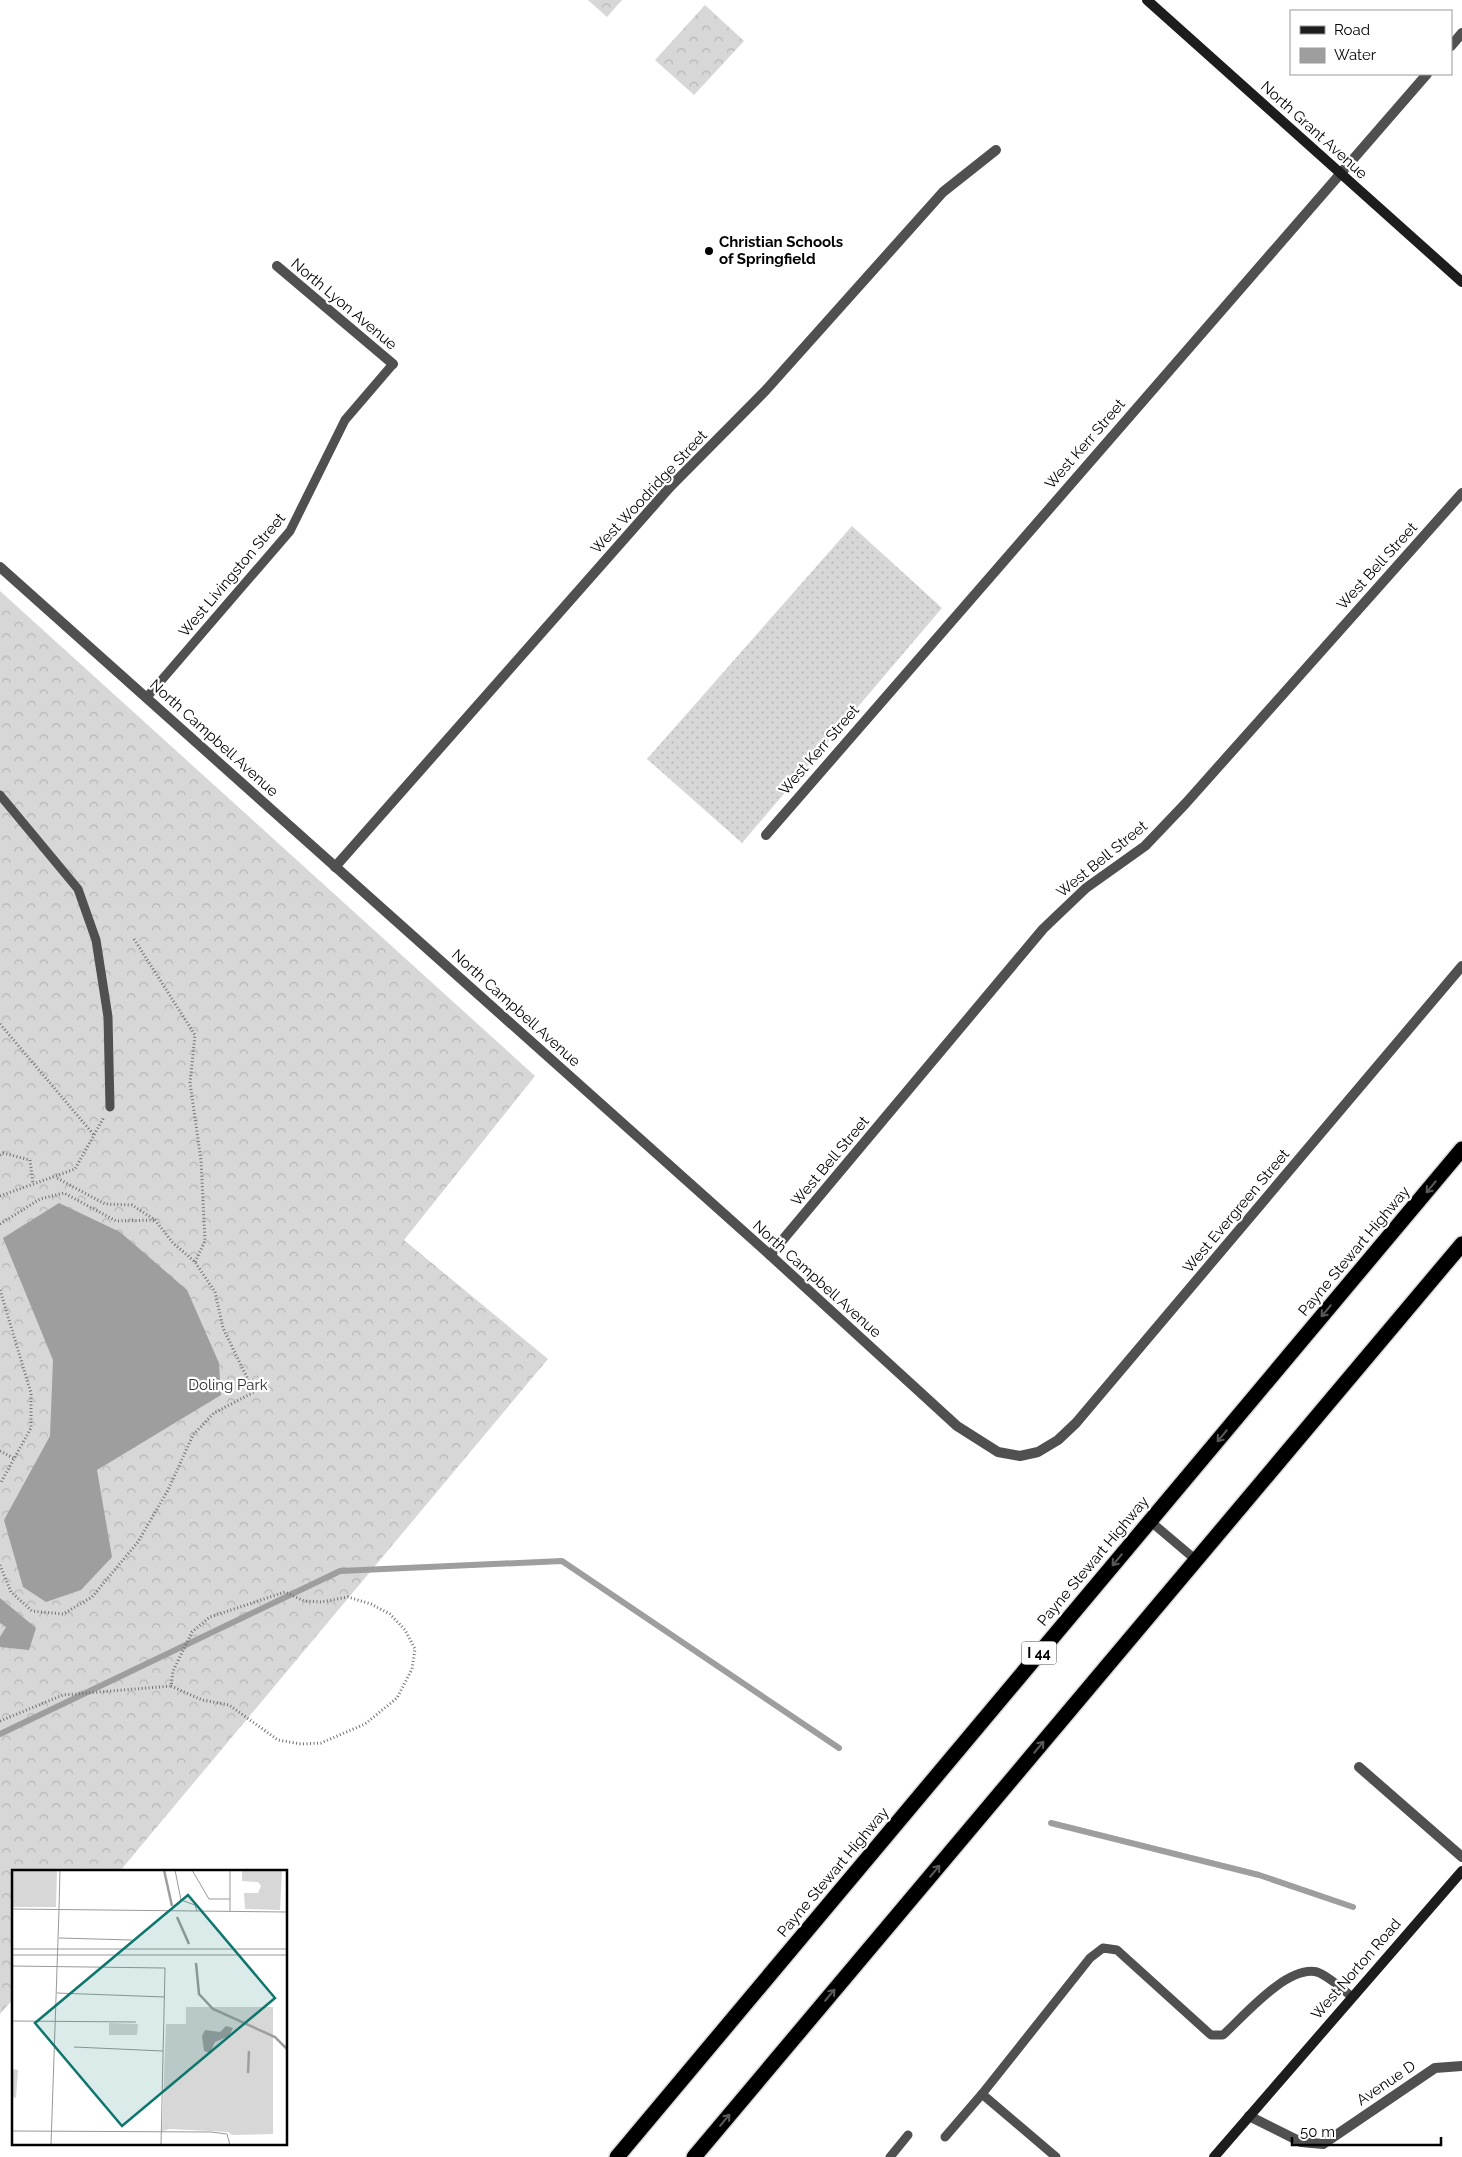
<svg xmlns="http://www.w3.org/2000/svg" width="1462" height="2157" font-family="Raleway,sans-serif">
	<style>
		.grass { fill: url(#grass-dots) }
		.forest { fill: url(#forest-crowns) }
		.water { fill: #9e9e9e }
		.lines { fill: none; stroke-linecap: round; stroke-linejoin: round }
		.stream { stroke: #9e9e9e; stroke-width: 6 }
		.motorway-casing { stroke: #dbdbdb; stroke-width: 18 }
		.path { stroke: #727272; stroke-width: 3; stroke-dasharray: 1 2.5; stroke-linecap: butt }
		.service { stroke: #505050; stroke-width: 9 }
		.minor { stroke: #505050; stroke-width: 10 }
		.secondary { stroke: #1d1d1d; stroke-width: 10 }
		.motorway { stroke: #000; stroke-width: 15 }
		.oneway { stroke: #595959 }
		.poi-dot { fill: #000; stroke: #fff; stroke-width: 2 }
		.labels { text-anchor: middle; stroke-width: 4.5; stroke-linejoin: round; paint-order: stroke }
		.shield { fill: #fff; stroke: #4c4c4c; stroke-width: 1 }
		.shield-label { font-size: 14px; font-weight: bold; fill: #000 }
		.street-label { font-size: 15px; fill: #000; stroke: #fff }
		.poi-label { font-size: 15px; font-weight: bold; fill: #000; stroke: #fff; text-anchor: start }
		.park-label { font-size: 15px; fill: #2e2e2e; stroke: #fff }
		.inset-river { fill: none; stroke: #9e9e9e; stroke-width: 2.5 }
		.inset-road { fill: none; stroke: #999; stroke-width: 1 }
		.view { fill: #0f766e; fill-opacity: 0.15; stroke: #0f766e; stroke-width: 2.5 }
		.inset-edge { fill: none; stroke: #000; stroke-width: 2.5 }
	</style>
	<defs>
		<pattern id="grass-dots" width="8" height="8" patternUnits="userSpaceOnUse" patternTransform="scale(1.25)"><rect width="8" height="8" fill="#d7d7d7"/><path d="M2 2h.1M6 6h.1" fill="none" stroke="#b7b7b7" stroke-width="1.8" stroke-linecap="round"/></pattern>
		<pattern id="forest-crowns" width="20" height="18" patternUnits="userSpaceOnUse" patternTransform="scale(1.25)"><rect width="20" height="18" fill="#d7d7d7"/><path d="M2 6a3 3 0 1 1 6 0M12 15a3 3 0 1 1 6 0" fill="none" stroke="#b7b7b7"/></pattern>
	</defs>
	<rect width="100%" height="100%" fill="#fff"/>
	<path class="grass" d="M 852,526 L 942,608 L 742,843 L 647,759 Z"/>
	<g class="forest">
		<path d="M 588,0 L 622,0 L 607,17 Z"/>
		<path d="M 705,5 L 744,41 L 694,95 L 655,60 Z"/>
		<path d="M 0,591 L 535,1076 L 404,1240 L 548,1359 L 120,1871 L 14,1871 L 14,1998 L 0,2014 Z"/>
	</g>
	<g class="water">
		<path d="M 59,1203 L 120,1232 L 187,1290 L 219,1363 L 221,1395 L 97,1470 L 112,1557 L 81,1590 L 46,1602 L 23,1587 L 4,1520 L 50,1436 L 53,1360 L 3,1238 Z"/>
		<path d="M 0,1598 L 36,1628 L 29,1650 L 0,1647 L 0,1637 L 6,1627 L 0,1623 Z"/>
	</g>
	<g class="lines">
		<g class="stream">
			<path d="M 0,1734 L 340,1571 L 562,1561 L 839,1748"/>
			<path d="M 1051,1823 L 1259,1875 L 1353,1907"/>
		</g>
		<defs>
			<g id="motorway">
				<path d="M 617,2157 L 1462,1149"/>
				<path d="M 694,2157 L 1462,1244"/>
			</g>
		</defs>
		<use href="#motorway" class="motorway-casing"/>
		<g class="path">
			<path d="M 134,939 L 195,1035 L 190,1083 L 201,1160 L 205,1241 L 195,1262"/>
			<path d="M 0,1024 L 94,1135"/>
			<path d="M 0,1155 L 3,1153 L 30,1160 L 33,1184"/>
			<path d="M 0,1196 L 75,1169 L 104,1117"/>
			<path d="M 0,1224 L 40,1199 L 64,1193 L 116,1221 L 155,1220"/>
			<path d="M 0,1290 L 31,1393 L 31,1428 L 0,1484"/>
			<path d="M 0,1451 L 15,1459"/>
			<path d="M 0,1565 L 11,1592 L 32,1611 L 63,1614 L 92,1597 L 138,1542 L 168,1490 L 193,1435 L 214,1413 L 254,1392 L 223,1328 L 215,1292 L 195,1262 L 173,1243 L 155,1220 L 132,1205 L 105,1204 L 55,1177"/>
			<path d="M 0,1721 L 63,1695 L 171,1686 L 173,1671 L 192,1632 L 210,1617 L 285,1592 L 304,1601 L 321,1602 L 348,1597 L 371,1604 L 390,1614 L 405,1630 L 415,1649 L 412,1669 L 397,1698 L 365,1724 L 321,1743 L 301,1744 L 278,1740 L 229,1705 L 202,1700 L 171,1686"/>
		</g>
		<g class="service">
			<path d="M 147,697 L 290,531 L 345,420 L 393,364"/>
			<path d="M 0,795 L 78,889 L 96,940 L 108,1017 L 110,1107"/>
			<path d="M 1150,1521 L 1196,1560"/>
			<path d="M 982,2094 L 1056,2157"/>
			<path d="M 945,2137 L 982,2094 L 1090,1958 L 1103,1948 L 1117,1950 L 1211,2035 L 1223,2035 C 1244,2016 1287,1965 1317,1972 C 1326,1975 1344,1990 1352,1997"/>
			<path d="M 890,2157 L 908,2135"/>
		</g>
		<g class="minor">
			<path d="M 1451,46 L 1462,33"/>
			<path d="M 277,266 L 393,364"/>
			<path d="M 0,567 L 770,1255 L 957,1426 L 998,1452 L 1020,1456 L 1038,1452 L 1058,1440 L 1076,1423 L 1462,966"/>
			<path d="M 766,835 L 1427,74"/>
			<path d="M 335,867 L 670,487 L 766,390 L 943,192 L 996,150"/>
			<path d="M 770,1255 L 1043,929 L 1086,888 L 1145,846 L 1186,803 L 1462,493"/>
			<path d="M 1359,1767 L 1462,1857"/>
			<path d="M 1249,2116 L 1301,2142 L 1323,2144 L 1435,2068 L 1462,2066"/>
		</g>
		<g class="secondary">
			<path d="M 1147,0 L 1462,282"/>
			<path d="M 1214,2157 L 1462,1871"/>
		</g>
		<use href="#motorway" class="motorway"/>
	</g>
	<defs><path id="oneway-shaft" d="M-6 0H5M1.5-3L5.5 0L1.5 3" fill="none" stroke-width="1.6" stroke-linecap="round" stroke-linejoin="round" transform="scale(1.25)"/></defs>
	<g class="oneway">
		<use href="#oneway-shaft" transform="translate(1431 1187) rotate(130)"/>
		<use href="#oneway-shaft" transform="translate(1326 1311) rotate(130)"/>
		<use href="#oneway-shaft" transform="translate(1222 1436) rotate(130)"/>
		<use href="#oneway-shaft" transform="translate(1117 1560) rotate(130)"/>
		<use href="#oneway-shaft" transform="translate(1039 1747) rotate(-50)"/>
		<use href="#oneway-shaft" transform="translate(935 1871) rotate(-50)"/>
		<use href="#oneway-shaft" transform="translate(830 1995) rotate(-50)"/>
		<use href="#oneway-shaft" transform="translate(725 2120) rotate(-50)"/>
	</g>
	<circle class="poi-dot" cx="709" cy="251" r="5"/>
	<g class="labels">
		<rect class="shield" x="1021.5" y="1641.5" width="35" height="23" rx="4"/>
		<g class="shield-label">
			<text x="1039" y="1658">I 44</text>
		</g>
		<g class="street-label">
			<text transform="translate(1314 130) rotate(42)" y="5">North Grant Avenue</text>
			<text transform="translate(344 304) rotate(40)" y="5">North Lyon Avenue</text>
			<text transform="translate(1085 444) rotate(-49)" y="5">West Kerr Street</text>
			<text transform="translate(649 492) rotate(-47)" y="5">West Woodridge Street</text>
			<text transform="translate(1377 566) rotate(-48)" y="5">West Bell Street</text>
			<text transform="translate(232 575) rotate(-50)" y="5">West Livingston Street</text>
			<text transform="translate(214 738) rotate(42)" y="5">North Campbell Avenue</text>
			<text transform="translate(819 750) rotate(-49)" y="5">West Kerr Street</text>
			<text transform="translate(1102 859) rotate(-39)" y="5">West Bell Street</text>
			<text transform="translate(516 1008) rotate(42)" y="5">North Campbell Avenue</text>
			<text transform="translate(830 1161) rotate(-50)" y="5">West Bell Street</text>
			<text transform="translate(1236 1211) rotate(-50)" y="5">West Evergreen Street</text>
			<text transform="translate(1354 1251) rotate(-50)" y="5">Payne Stewart Highway</text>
			<text transform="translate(817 1279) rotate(42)" y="5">North Campbell Avenue</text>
			<text transform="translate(1093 1561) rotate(-50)" y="5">Payne Stewart Highway</text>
			<text transform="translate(833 1872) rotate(-50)" y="5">Payne Stewart Highway</text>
			<text transform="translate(1356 1969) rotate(-49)" y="5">West Norton Road</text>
			<text transform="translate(1386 2083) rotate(-34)" y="5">Avenue D</text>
		</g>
		<g class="poi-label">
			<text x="719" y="247">Christian Schools<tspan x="719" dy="17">of Springfield</tspan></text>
		</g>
		<g class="park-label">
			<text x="228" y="1390">Doling Park</text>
		</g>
	</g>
	<g transform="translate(12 1870)">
		<rect width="275" height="275" fill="#fff"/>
		<path d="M 97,153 L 126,154 L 125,165 L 97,165 Z" fill="#d7d7d7"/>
		<path d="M 0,0 L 45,0 L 44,37 L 0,37 ZM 230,0 L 270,0 L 268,40 L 233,39 L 232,23 L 246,23 L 249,16 L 246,12 L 230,11 ZM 174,137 L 261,137 L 261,264 L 220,265 L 216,262 L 158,259 L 150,261 L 154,154 L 174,154 Z" fill="#d7d7d7"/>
		<path d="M 0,199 L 6,200 L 4,228 L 0,227 ZM 188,234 L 203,243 L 206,258 L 182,257 Z" fill="#d7d7d7"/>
		<path d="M 214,156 L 221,158 L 217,166 L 203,172 L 198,183 L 192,181 L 190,166 L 193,160 L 208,162 Z" fill="#9e9e9e"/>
		<path class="inset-river" d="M 152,0 L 160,36M 165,47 L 177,74M 184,93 L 187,124 L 201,139 L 263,167 L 275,179M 236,203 L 237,181"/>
		<path class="inset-road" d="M 163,0 L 169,30 L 183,35 L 185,41M 180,0 L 197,29 L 218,29M 0,39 L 275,42M 47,39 L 48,0M 218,41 L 218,0M 47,68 L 120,70M 0,79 L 275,79M 0,85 L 275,85M 0,96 L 153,98 L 149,275M 45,123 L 153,127M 0,151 L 124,152M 62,177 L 151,181M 0,261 L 199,262 L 215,264 L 218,275M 39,275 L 47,40"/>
		<path class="view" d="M 176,25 L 263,128 L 110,256 L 23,153 Z"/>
		<rect width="275" height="275" class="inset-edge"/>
	</g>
	<rect x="1290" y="10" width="162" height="65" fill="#ffffff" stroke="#999999"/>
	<rect x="1300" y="26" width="25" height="8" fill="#1d1d1d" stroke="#999999"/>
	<text x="1334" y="35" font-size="15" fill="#000000">Road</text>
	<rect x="1300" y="48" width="25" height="15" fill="#9e9e9e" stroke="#999999"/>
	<text x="1334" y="60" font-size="15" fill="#000000">Water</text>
	<path d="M1292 2137v8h149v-8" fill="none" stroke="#000000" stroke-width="2.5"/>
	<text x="1300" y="2137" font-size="15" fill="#000000" stroke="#ffffff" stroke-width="4" paint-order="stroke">50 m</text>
</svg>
